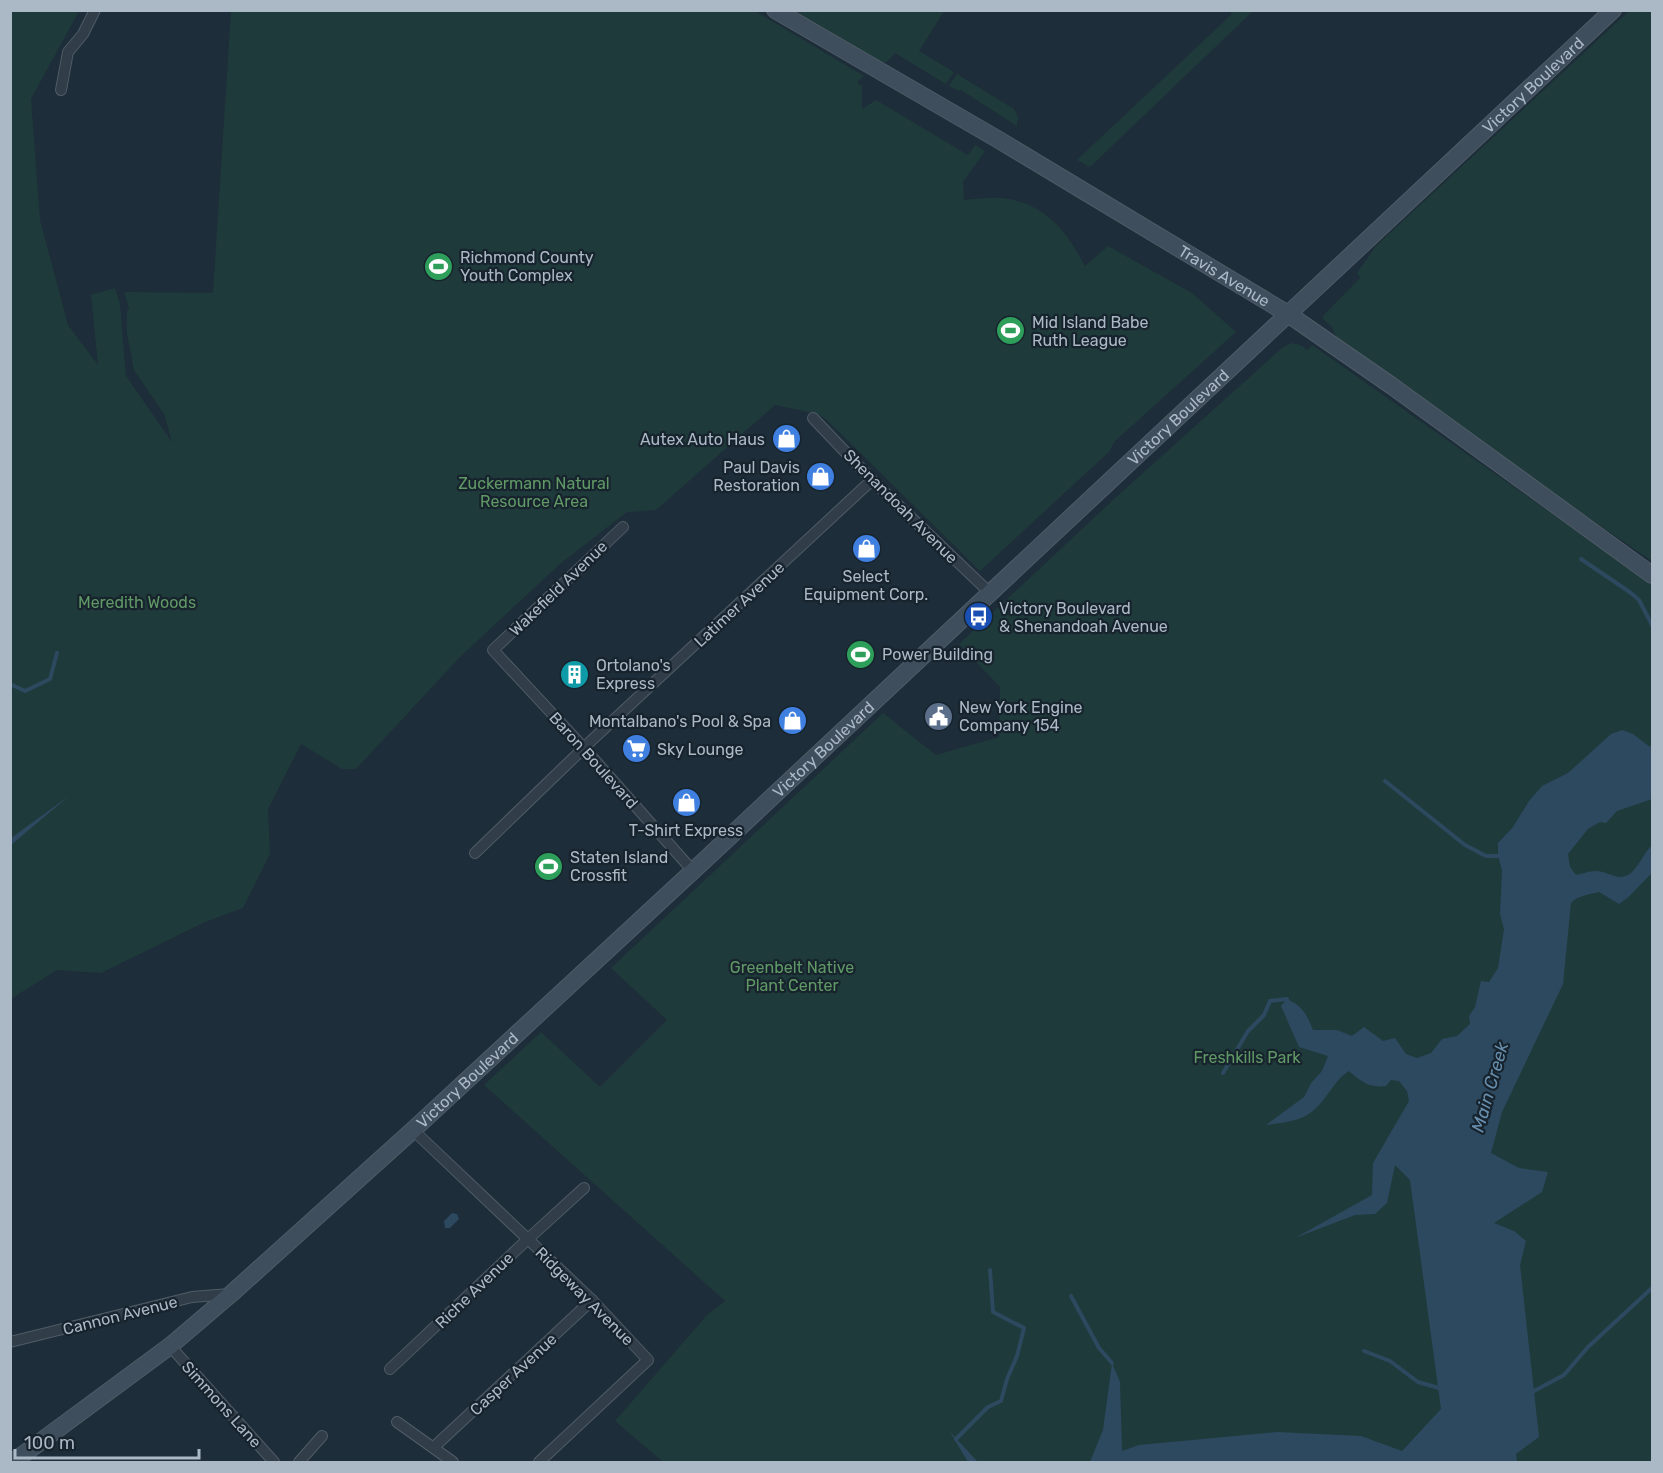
<svg xmlns="http://www.w3.org/2000/svg" width="1663" height="1473" font-family="Rubik,sans-serif">
	<style>
		.green { fill: #1f3a3a }
		.water { fill: #2d4960 }
		.lines { fill: none; stroke-linecap: round; stroke-linejoin: round }
		.stream { stroke: #2d4960; stroke-width: 4 }
		.street-casing { stroke: #4f5c67; stroke-width: 12 }
		.secondary-casing { stroke: #4f5c67; stroke-width: 18 }
		.street { stroke: #313e49; stroke-width: 10 }
		.secondary { stroke: #3f4e5d; stroke-width: 16 }
		.labels { text-anchor: middle; stroke-width: 4.5; stroke-linejoin: round; paint-order: stroke }
		.street-label { font-size: 16px; fill: #abb9c6; stroke: #17232d }
		.poi-label { font-size: 16px; fill: #abb9c6; stroke: #17232d; text-anchor: start }
		.park-label { font-size: 16px; fill: #609966; stroke: #17232d }
		.water-label { font-size: 18px; font-style: italic; fill: #688fae; stroke: #17232d }
	</style>
	<rect width="100%" height="100%" fill="#1d2d39"/>
	<g class="green">
		<path d="M 11,11 L 79,11 L 31,99 L 40,220 L 68,325 L 98,365 L 91,295 L 115,288 L 120,304 L 126,376 L 172,442 L 164,414 L 134,370 L 127,334 L 127,312 L 129,308 L 124,292 L 213,293 L 231,11 L 755,11 L 864,76 L 857,82 L 862,86 L 862,109 L 876,100 L 968,155 L 975,145 L 985,151 L 963,182 L 964,200 C 976,199 990,197 1002,198 C 1044,202 1067,231 1085,266 L 1108,246 L 1192,293 L 1236,332 L 1114,442 L 1110,451 L 980,571 L 828,421 L 818,414 L 775,405 L 656,510 L 627,512 L 560,564 L 460,657 L 356,769 L 342,769 L 301,744 L 268,809 L 270,854 L 243,908 L 205,922 L 101,973 L 57,970 L 11,999 Z"/>
		<path d="M 798,11 L 944,11 L 919,51 L 954,72 L 946,84 L 895,53 L 887,62 L 876,62 L 801,17 Z"/>
		<path d="M 1228,11 L 1253,11 L 1090,167 L 1077,160 L 1232,14 Z"/>
		<path d="M 1629,11 L 1652,11 L 1652,561 L 1530,478 L 1336,336 L 1332,327 L 1323,319 L 1323,316 L 1360,278 L 1357,273 L 1376,246 Z"/>
		<path d="M 957,74 L 1014,109 L 1018,117 L 1017,126 L 961,90 L 959,91 L 949,86 Z"/>
		<path d="M 1291,343 L 1300,345 L 1308,350 L 1312,345 L 1652,584 L 1652,1462 L 663,1462 L 615,1421 L 707,1315 L 725,1301 L 484,1085 L 541,1032 L 600,1087 L 667,1020 L 611,968 L 883,713 L 936,755 L 999,737 L 1000,687 L 959,644 L 1113,500 L 1283,347 Z"/>
	</g>
	<g class="water">
		<path d="M 1622,730 L 1633,734 L 1650,747 L 1652,743 L 1652,799 L 1617,811 L 1606,823 L 1600,822 L 1588,829 L 1568,854 L 1570,867 L 1576,875 C 1582,874 1589,871 1595,871 C 1608,870 1619,884 1632,872 C 1640,864 1644,853 1652,845 L 1652,873 C 1641,883 1632,896 1619,904 L 1599,892 C 1590,894 1577,896 1571,903 L 1563,984 L 1502,1112 L 1491,1153 L 1519,1168 L 1548,1172 L 1542,1192 L 1494,1223 L 1514,1231 L 1526,1241 L 1520,1265 L 1539,1437 L 1516,1454 L 1517,1462 L 1090,1462 L 1103,1430 L 1112,1363 L 1120,1382 L 1122,1451 L 1139,1445 L 1277,1432 L 1361,1436 L 1402,1451 L 1441,1409 L 1410,1180 L 1395,1165 L 1387,1203 L 1375,1214 L 1355,1215 L 1295,1238 L 1372,1195 L 1373,1163 L 1409,1101 L 1407,1091 L 1399,1081 L 1391,1080 L 1386,1086 C 1368,1088 1362,1082 1349,1071 C 1339,1077 1334,1086 1327,1095 C 1309,1121 1295,1121 1266,1125 L 1304,1097 L 1311,1083 L 1322,1071 L 1328,1056 L 1299,1047 L 1281,1006 L 1287,999 C 1303,1006 1307,1015 1313,1030 L 1337,1030 L 1352,1036 L 1364,1027 L 1383,1041 L 1395,1038 L 1406,1054 L 1417,1058 L 1431,1053 L 1442,1039 L 1457,1036 L 1470,1024 L 1469,1016 L 1475,1007 L 1481,981 L 1489,982 L 1498,968 L 1504,929 L 1500,914 L 1502,870 L 1498,856 L 1498,843 L 1513,827 L 1529,801 L 1542,786 L 1568,773 L 1611,734 Z"/>
		<path d="M 69,796 L 11,845 L 11,838 Z"/>
		<path d="M 452,1213 L 457,1214 L 459,1219 L 450,1228 L 445,1228 L 444,1221 Z"/>
		<path d="M 950,1432 L 978,1462 L 968,1462 Z"/>
	</g>
	<g class="lines">
		<g class="stream">
			<path d="M 1581,559 L 1631,593 L 1639,600 L 1652,625"/>
			<path d="M 10,684 L 25,691 L 50,679 L 57,653"/>
			<path d="M 1385,781 L 1465,845 L 1486,856 L 1500,856"/>
			<path d="M 1223,1073 L 1248,1031 L 1264,1015 L 1270,1001 L 1287,999"/>
			<path d="M 1071,1296 L 1099,1348 L 1112,1363"/>
			<path d="M 1364,1351 L 1390,1361 L 1418,1382 L 1439,1388"/>
			<path d="M 1534,1391 L 1564,1375 L 1588,1347 L 1652,1288"/>
			<path d="M 956,1439 L 988,1407 L 1001,1401 L 1007,1379 L 1017,1356 L 1024,1328 L 993,1312 L 990,1270"/>
		</g>
		<defs>
			<g id="street">
				<path d="M 61,90 L 68,52 L 83,34 L 95,10"/>
				<path d="M 813,418 L 872,480 L 990,593"/>
				<path d="M 623,527 L 493,650 L 584,748 L 693,871"/>
				<path d="M 475,853 L 592,740 L 872,480"/>
				<path d="M 413,1130 L 592,1300 L 648,1360 L 539,1462"/>
				<path d="M 10,1342 L 192,1297 L 230,1294"/>
				<path d="M 170,1346 L 274,1462"/>
				<path d="M 390,1369 L 528,1239 L 584,1188"/>
				<path d="M 397,1422 L 453,1462"/>
				<path d="M 434,1447 L 592,1300"/>
				<path d="M 299,1462 L 322,1436"/>
			</g>
			<g id="secondary">
				<path id="s1" d="M 775,10 L 999,140 L 1288,314 L 1392,386 L 1652,575"/>
				<path id="s2" d="M 13,1462 L 170,1346 L 231,1294 L 413,1130 L 693,871 L 1613,10"/>
			</g>
		</defs>
		<use href="#street" class="street-casing"/>
		<use href="#secondary" class="secondary-casing"/>
		<use href="#street" class="street"/>
		<use href="#secondary" class="secondary"/>
	</g>
	<defs>
		<symbol id="stadium-disc" viewBox="-11 -11 22 22"><circle r="9.5" fill="#2e9e5b" stroke="#17232d"/><path d="M0-5a6.5 5 0 1 0 0 10a6.5 5 0 1 0 0-10ZM-3.5-1.8h7v3.6h-7Z" fill="#fff"/></symbol>
		<symbol id="shop-disc" viewBox="-11 -11 22 22"><circle r="9.5" fill="#3f7fe0" stroke="#17232d"/><path d="M-5-2.5h2.3a2.7 3.5 0 0 1 5.4 0H5L5.5 6h-11ZM-1.5-2.5h3a1.5 2.3 0 0 0-3 0Z" fill="#fff"/></symbol>
		<symbol id="bus-disc" viewBox="-11 -11 22 22"><circle r="9.5" fill="#1a4fb4" stroke="#17232d"/><path d="M-5-6H5V4H4V6H2V4H-2V6H-4V4H-5ZM-3.5-4V0h7V-4ZM-3.5 1.2v1.5H-2V1.2ZM2 1.2v1.5H3.5V1.2Z" fill="#fff"/></symbol>
		<symbol id="building-disc" viewBox="-11 -11 22 22"><circle r="9.5" fill="#0f9aa8" stroke="#17232d"/><path d="M-4-6H4V6H1V3H-1V6H-4ZM-2.5-4.3h1.7v1.8h-1.7ZM.8-4.3h1.7v1.8H.8ZM-2.5-1h1.7V.8h-1.7ZM.8-1h1.7V.8H.8Z" fill="#fff"/></symbol>
		<symbol id="civic-disc" viewBox="-11 -11 22 22"><circle r="9.5" fill="#5c6f8a" stroke="#17232d"/><path d="M-.6-6.5H3V-4.5H.6V-3L4-1V1h2V6H-6V1h2V-1L-.6-3ZM-1.2 2.5V6h2.4V2.5Z" fill="#fff"/></symbol>
		<symbol id="supermarket-disc" viewBox="-11 -11 22 22"><circle r="9.5" fill="#3f7fe0" stroke="#17232d"/><path d="M-6-5.5h2.5l.6 2H6L4.5 2H-2.5L-4.4-4H-6ZM-1.5 3.2a1.3 1.3 0 1 0 .1 0ZM3 3.2a1.3 1.3 0 1 0 .1 0Z" fill="#fff"/></symbol>
	</defs>
	<g fill-rule="evenodd">
		<use href="#stadium-disc" x="422" y="250" width="33" height="33"/>
		<use href="#stadium-disc" x="994" y="314" width="33" height="33"/>
		<use href="#shop-disc" x="770" y="422" width="33" height="33"/>
		<use href="#shop-disc" x="804" y="460" width="33" height="33"/>
		<use href="#shop-disc" x="850" y="532" width="33" height="33"/>
		<use href="#bus-disc" x="962" y="600" width="33" height="33"/>
		<use href="#stadium-disc" x="844" y="638" width="33" height="33"/>
		<use href="#building-disc" x="558" y="658" width="33" height="33"/>
		<use href="#civic-disc" x="922" y="700" width="33" height="33"/>
		<use href="#shop-disc" x="776" y="704" width="33" height="33"/>
		<use href="#supermarket-disc" x="620" y="732" width="33" height="33"/>
		<use href="#shop-disc" x="670" y="786" width="33" height="33"/>
		<use href="#stadium-disc" x="532" y="850" width="33" height="33"/>
	</g>
	<g class="labels">
		<g class="street-label">
			<text dy="6" stroke="none"><textPath href="#s2" startOffset="2052">Victory Boulevard</textPath></text>
			<text dy="6" stroke="none"><textPath href="#s1" startOffset="522">Travis Avenue</textPath></text>
			<text dy="6" stroke="none"><textPath href="#s2" startOffset="1566">Victory Boulevard</textPath></text>
			<text transform="translate(901 506) rotate(45)" y="6">Shenandoah Avenue</text>
			<text transform="translate(558 588) rotate(-44)" y="6">Wakefield Avenue</text>
			<text transform="translate(739 604) rotate(-43)" y="6">Latimer Avenue</text>
			<text dy="6" stroke="none"><textPath href="#s2" startOffset="1080">Victory Boulevard</textPath></text>
			<text transform="translate(594 760) rotate(48)" y="6">Baron Boulevard</text>
			<text dy="6" stroke="none"><textPath href="#s2" startOffset="594">Victory Boulevard</textPath></text>
			<text transform="translate(474 1290) rotate(-44)" y="6">Riche Avenue</text>
			<text transform="translate(585 1296) rotate(45)" y="6">Ridgeway Avenue</text>
			<text transform="translate(120 1315) rotate(-14)" y="6">Cannon Avenue</text>
			<text transform="translate(513 1374) rotate(-43)" y="6">Casper Avenue</text>
			<text transform="translate(222 1404) rotate(48)" y="6">Simmons Lane</text>
		</g>
		<g class="poi-label">
			<text x="460" y="263">Richmond County<tspan x="460" dy="18">Youth Complex</tspan></text>
			<text x="1032" y="328">Mid Island Babe<tspan x="1032" dy="18">Ruth League</tspan></text>
			<text x="765" y="445" text-anchor="end">Autex Auto Haus</text>
			<text x="800" y="473" text-anchor="end">Paul Davis<tspan x="800" dy="18">Restoration</tspan></text>
			<text x="866" y="582" text-anchor="middle">Select<tspan x="866" dy="18">Equipment Corp.</tspan></text>
			<text x="999" y="614">Victory Boulevard<tspan x="999" dy="18">&amp; Shenandoah Avenue</tspan></text>
			<text x="882" y="660">Power Building</text>
			<text x="596" y="671">Ortolano's<tspan x="596" dy="18">Express</tspan></text>
			<text x="959" y="713">New York Engine<tspan x="959" dy="18">Company 154</tspan></text>
			<text x="771" y="727" text-anchor="end">Montalbano's Pool &amp; Spa</text>
			<text x="657" y="755">Sky Lounge</text>
			<text x="686" y="836" text-anchor="middle">T-Shirt Express</text>
			<text x="570" y="863">Staten Island<tspan x="570" dy="18">Crossfit</tspan></text>
		</g>
		<g class="park-label">
			<text x="534" y="489">Zuckermann Natural<tspan x="534" dy="18">Resource Area</tspan></text>
			<text x="137" y="608">Meredith Woods</text>
			<text x="792" y="973">Greenbelt Native<tspan x="792" dy="18">Plant Center</tspan></text>
			<text x="1247" y="1063">Freshkills Park</text>
		</g>
		<g class="water-label">
			<text transform="translate(1490 1087) rotate(-74)" y="6">Main Creek</text>
		</g>
	</g>
	<rect width="1663" height="1473" fill="none" stroke="#abb9c6" stroke-width="24"/>
	<path d="M15 1449v9h184v-9" fill="none" stroke="#abb9c6" stroke-width="3"/>
	<text x="24" y="1449" font-size="18" fill="#abb9c6" stroke="#17232d" stroke-width="4.5" paint-order="stroke">100 m</text>
</svg>
